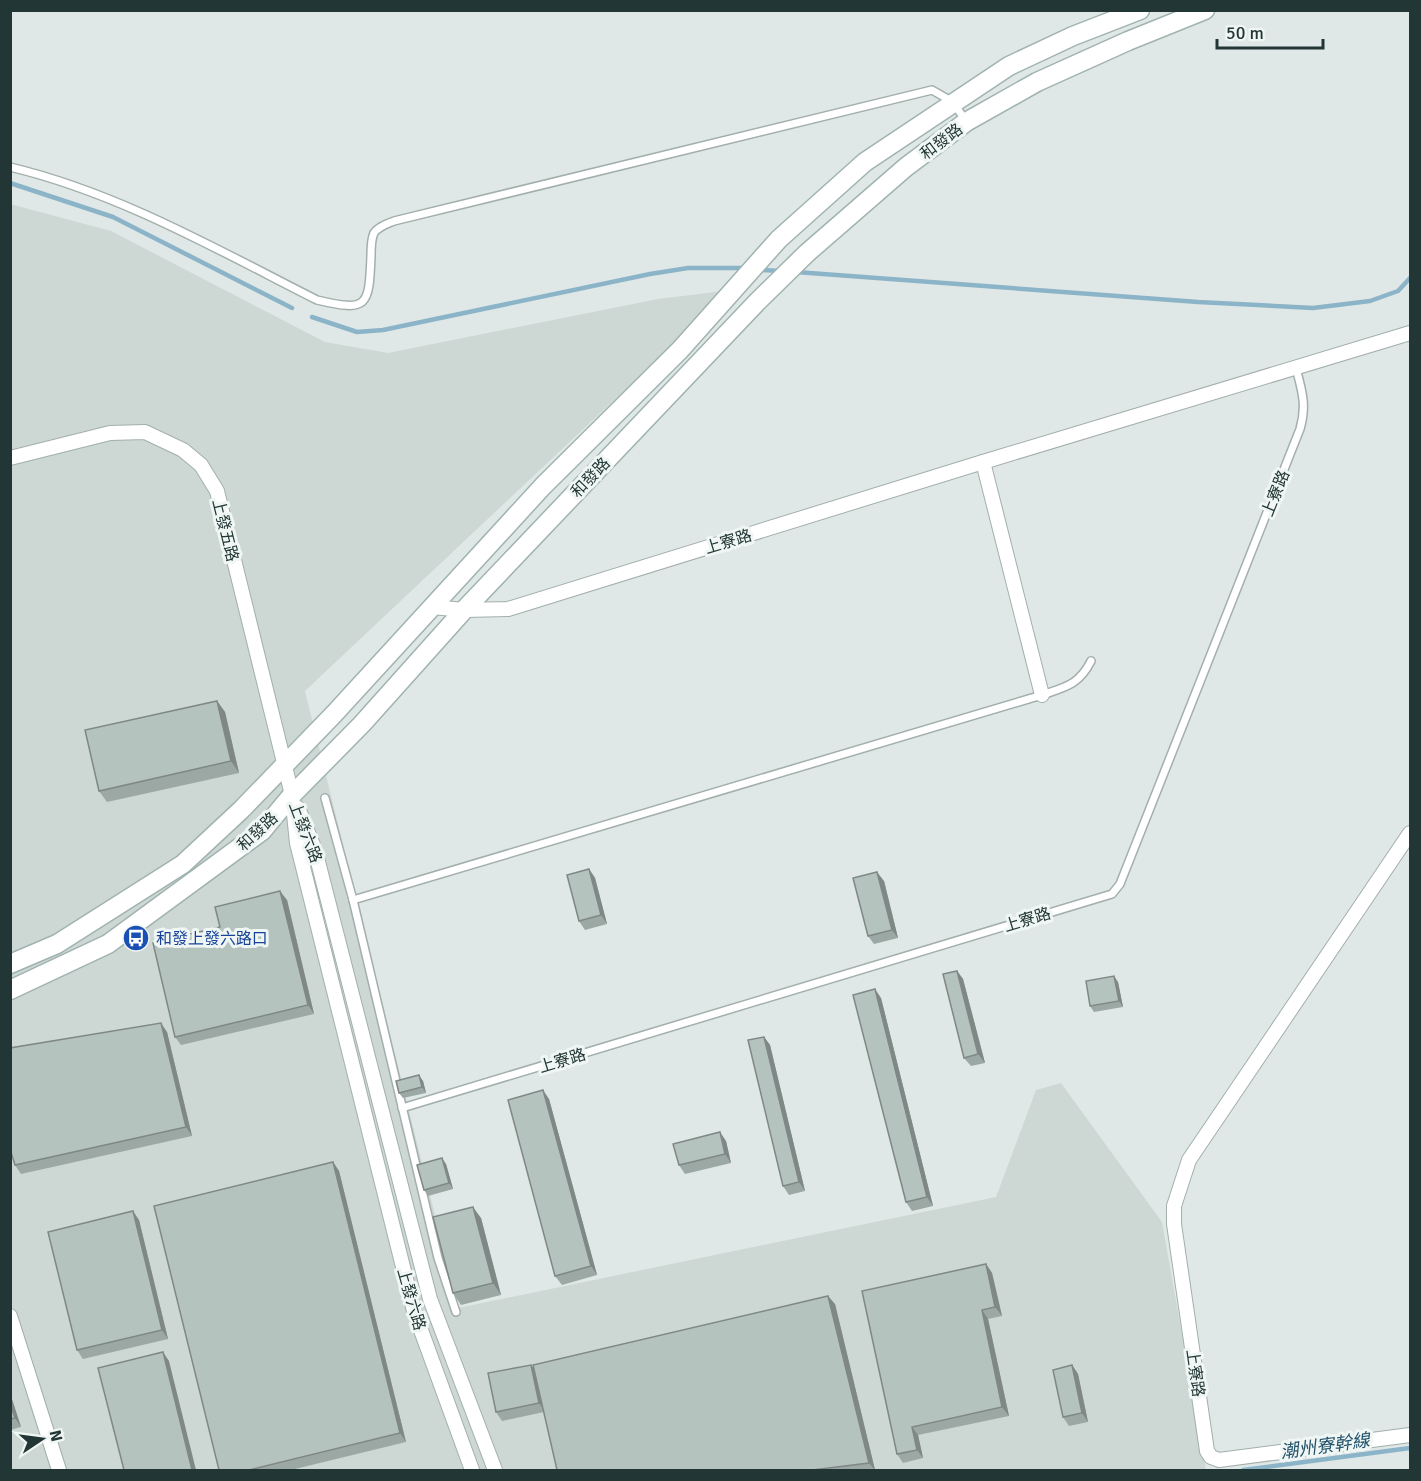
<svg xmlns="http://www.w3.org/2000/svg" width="1421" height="1481" font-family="Signika,'Noto Sans TC',sans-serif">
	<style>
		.built { fill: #cdd8d5 }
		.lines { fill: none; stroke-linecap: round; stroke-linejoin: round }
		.stream { stroke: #8cb4c8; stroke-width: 4.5 }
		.lane-casing { stroke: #a3afad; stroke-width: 10 }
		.street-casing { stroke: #a3afad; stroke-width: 16 }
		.secondary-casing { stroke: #a0b3b0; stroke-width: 21 }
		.lane { stroke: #fff; stroke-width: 7 }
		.street { stroke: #fff; stroke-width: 14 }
		.secondary { stroke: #fff; stroke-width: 18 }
		.wall { fill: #9ca8a4 }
		.shaded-wall { fill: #7f8886 }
		.building { fill: #b5c3bf; stroke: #7f8886; stroke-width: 1.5 }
		.labels { text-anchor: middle; stroke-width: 6; stroke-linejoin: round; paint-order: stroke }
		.street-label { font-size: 16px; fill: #223735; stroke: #eff6f4 }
		.transit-label { font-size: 16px; fill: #164399; stroke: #eff6f4; text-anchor: start }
		.water-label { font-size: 18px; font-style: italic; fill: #23526b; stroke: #eff6f4 }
	</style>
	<rect width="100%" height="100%" fill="#dfe8e6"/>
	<path class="built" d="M 10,204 L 111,231 L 325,342 L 388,353 L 658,299 L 731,290 L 305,691 L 458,1308 L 996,1197 L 1036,1090 L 1061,1083 L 1162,1222 L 1206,1470 L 11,1470 Z"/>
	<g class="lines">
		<g class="stream">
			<path d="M 10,183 L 113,217 L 292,308"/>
			<path d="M 760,270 L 781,271"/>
			<path d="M 796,272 L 1198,302 L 1313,308 L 1370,301 L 1398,291 L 1410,278"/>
			<path d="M 312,317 L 357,332 L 383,330 L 650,274 L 688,268 L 745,268"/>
			<path d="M 1243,1470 L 1410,1448"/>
		</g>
		<defs>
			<g id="lane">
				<path d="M 10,167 C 119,193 218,250 317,300 C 368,312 369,307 371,256 C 371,249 371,239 374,233 C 379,226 387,224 394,221 L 932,90 L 953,102 L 965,120"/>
				<path d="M 325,798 L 353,900 L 438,1258 L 456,1312"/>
				<path d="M 353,900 L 1042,695 C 1065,687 1079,685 1091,661"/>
				<path d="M 402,1108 L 1112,894 L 1120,884 L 1300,429 C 1307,405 1302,391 1296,368"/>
			</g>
			<g id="street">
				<path d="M 10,458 L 110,433 L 145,432 L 183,450 L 201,465 L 217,491 L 292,795 L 297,843 L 414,1311 L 472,1470"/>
				<path d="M 983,462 L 1042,695"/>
				<path d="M 432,607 L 464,610 L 508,609 L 983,462 L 1410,333"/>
				<path d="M 298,808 L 315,850 L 430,1299 L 495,1470"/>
				<path d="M 1410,833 L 1189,1160 L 1174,1206 L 1174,1224 L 1207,1451 L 1211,1457 L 1219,1460 L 1410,1435"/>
				<path d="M 10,1316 L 59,1470"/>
			</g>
			<g id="secondary">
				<path d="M 10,964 L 57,944 L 183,864 L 241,810 L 334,714 L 543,486 L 680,350 L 779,239 L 865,162 L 1009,66 L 1073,36 L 1140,10"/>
				<path d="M 10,990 L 108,944 L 262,831 L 292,795 L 362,724 L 464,610 L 758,301 L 807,253 L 906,167 L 966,122 L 1037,82 L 1128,41 L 1205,10"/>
			</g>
		</defs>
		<use href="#lane" class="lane-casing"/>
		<use href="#street" class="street-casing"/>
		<use href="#secondary" class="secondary-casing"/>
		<use href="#lane" class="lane"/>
		<use href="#street" class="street"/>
		<use href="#secondary" class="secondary"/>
	</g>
	<g class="wall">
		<path d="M 217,701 L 225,712 L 239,773 L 107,802 L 99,791 Z"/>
		<path d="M 589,869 L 595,878 L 607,924 L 585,930 L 579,921 Z"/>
		<path d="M 884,881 L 898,938 L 874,944 L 868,936 Z"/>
		<path d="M 287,900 L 314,1014 L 181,1045 L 175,1037 L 220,927 Z"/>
		<path d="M 957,971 L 963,979 L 985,1063 L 971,1066 L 964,1058 Z"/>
		<path d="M 1118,982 L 1123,1007 L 1094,1012 L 1090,1006 Z"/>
		<path d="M 881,998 L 933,1206 L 912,1211 L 906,1202 Z"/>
		<path d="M 167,1032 L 192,1136 L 21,1174 L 15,1165 Z"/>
		<path d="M 764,1037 L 770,1045 L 805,1191 L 789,1195 L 783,1186 Z"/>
		<path d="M 423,1081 L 426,1093 L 403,1098 L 399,1093 Z"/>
		<path d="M 549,1099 L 597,1275 L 562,1285 L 555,1276 Z"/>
		<path d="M 726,1141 L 731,1163 L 685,1174 L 679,1165 Z"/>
		<path d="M 333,1162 L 339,1171 L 406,1442 L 291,1470 L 219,1470 Z"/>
		<path d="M 446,1164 L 453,1189 L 428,1196 L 424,1190 Z"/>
		<path d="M 481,1218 L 501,1295 L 461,1305 L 453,1293 Z"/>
		<path d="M 139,1220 L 168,1339 L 83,1359 L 77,1350 Z"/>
		<path d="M 986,1264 L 992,1273 L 1002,1316 L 988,1319 L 1009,1416 L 918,1435 L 923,1458 L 903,1463 L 897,1454 Z"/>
		<path d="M 835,1304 L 875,1470 L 557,1470 L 544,1412 L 502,1421 L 496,1412 L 534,1370 Z"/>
		<path d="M 1072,1365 L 1078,1374 L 1088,1422 L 1069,1426 L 1063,1417 Z"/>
		<path d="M 10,1393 L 21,1427 L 10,1430 Z"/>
	</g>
	<g class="shaded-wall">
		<path d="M 217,701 L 225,712 L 239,773 L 231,761 Z"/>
		<path d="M 589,869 L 595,878 L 607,924 L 601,915 Z"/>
		<path d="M 877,872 L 884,881 L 898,938 L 892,930 Z"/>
		<path d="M 280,891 L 287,900 L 314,1014 L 308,1005 Z"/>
		<path d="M 957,971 L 963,979 L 985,1063 L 978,1054 Z"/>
		<path d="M 1114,976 L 1118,982 L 1123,1007 L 1119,1001 Z"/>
		<path d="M 875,989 L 881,998 L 933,1206 L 927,1197 Z"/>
		<path d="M 161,1023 L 167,1032 L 192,1136 L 186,1127 Z"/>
		<path d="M 764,1037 L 770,1045 L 805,1191 L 799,1182 Z"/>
		<path d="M 419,1075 L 423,1081 L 426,1093 L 422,1087 Z"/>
		<path d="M 543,1090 L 549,1099 L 597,1275 L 591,1266 Z"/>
		<path d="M 720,1132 L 726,1141 L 731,1163 L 725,1154 Z"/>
		<path d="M 442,1158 L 446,1164 L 453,1189 L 449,1183 Z"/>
		<path d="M 333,1162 L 339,1171 L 406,1442 L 400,1433 Z"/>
		<path d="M 473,1207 L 481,1218 L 501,1295 L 493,1283 Z"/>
		<path d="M 133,1211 L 139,1220 L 168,1339 L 162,1330 Z"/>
		<path d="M 986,1264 L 992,1273 L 1002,1316 L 995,1307 Z"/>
		<path d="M 828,1296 L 835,1304 L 875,1470 L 869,1463 Z"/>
		<path d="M 982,1310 L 988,1319 L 1009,1416 L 1002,1407 Z"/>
		<path d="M 163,1352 L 169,1361 L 196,1470 L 192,1470 Z"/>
		<path d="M 531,1365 L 537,1373 L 545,1412 L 539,1403 Z"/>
		<path d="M 1072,1365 L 1078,1374 L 1088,1422 L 1082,1413 Z"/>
		<path d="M 10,1393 L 21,1427 L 15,1418 L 10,1404 Z"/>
		<path d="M 912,1427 L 918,1435 L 923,1458 L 917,1450 Z"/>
	</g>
	<g class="building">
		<path d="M 217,701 L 231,761 L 99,791 L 85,730 Z"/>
		<path d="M 589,869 L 601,915 L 579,921 L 567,875 Z"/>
		<path d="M 877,872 L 892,930 L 868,936 L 853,878 Z"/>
		<path d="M 280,891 L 308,1005 L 175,1037 L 153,943 L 220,927 L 215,907 Z"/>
		<path d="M 957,971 L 978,1054 L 964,1058 L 943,974 Z"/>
		<path d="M 1114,976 L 1119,1001 L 1090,1006 L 1086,981 Z"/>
		<path d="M 875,989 L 927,1197 L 906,1202 L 853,995 Z"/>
		<path d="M 161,1023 L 186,1127 L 15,1165 L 10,1149 L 10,1048 Z"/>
		<path d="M 764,1037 L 799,1182 L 783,1186 L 748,1040 Z"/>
		<path d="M 419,1075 L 422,1087 L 399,1093 L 396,1081 Z"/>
		<path d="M 543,1090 L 591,1266 L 555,1276 L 508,1100 Z"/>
		<path d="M 720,1132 L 725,1154 L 679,1165 L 673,1144 Z"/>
		<path d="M 442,1158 L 449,1183 L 424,1190 L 417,1165 Z"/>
		<path d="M 333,1162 L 400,1433 L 249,1470 L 219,1470 L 154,1206 Z"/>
		<path d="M 473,1207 L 493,1283 L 453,1293 L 433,1217 Z"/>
		<path d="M 133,1211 L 162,1330 L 77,1350 L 48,1232 Z"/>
		<path d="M 986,1264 L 995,1307 L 982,1310 L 1002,1407 L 912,1427 L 917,1450 L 897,1454 L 862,1291 Z"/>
		<path d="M 828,1296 L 869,1463 L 812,1470 L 557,1470 L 533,1365 Z"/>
		<path d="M 163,1352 L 192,1470 L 124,1470 L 98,1368 Z"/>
		<path d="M 531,1365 L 539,1403 L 496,1412 L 488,1373 Z"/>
		<path d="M 1072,1365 L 1082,1413 L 1063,1417 L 1053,1370 Z"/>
		<path d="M 10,1404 L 15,1418 L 10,1419 Z"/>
	</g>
	<defs>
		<symbol id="bus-disc" viewBox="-11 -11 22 22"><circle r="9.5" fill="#1a4fb4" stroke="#eff6f4"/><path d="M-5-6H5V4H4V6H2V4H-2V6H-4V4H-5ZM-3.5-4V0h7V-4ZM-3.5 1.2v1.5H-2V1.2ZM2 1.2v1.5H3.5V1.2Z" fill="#fff"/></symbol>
	</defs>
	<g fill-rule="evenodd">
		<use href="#bus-disc" x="121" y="923" width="30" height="30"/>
	</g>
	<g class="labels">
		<g class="street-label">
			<text transform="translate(941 141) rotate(-37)" y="6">和發路</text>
			<text transform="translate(590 477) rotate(-46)" y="6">和發路</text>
			<text transform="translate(1275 493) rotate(-68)" y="6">上寮路</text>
			<text transform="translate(226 530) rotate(76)" y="6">上發五路</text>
			<text transform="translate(728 541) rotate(-17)" y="6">上寮路</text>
			<text transform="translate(257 831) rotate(-43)" y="6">和發路</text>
			<text transform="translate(306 832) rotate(69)" y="6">上發六路</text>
			<text transform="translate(1027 919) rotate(-17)" y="6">上寮路</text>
			<text transform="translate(562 1060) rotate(-17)" y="6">上寮路</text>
			<text transform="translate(412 1299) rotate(74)" y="6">上發六路</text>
			<text transform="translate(1196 1373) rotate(82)" y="6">上寮路</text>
		</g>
		<g class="transit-label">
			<text x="156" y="944">和發上發六路口</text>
		</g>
		<g class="water-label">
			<text transform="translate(1325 1446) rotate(-8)" y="6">潮州寮幹線</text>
		</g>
	</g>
	<rect width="1421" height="1481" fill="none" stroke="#223735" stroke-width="24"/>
	<g transform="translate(42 1439) rotate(77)" stroke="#eff6f4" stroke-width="4.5" paint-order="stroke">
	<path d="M0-4.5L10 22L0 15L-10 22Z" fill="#223735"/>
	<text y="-9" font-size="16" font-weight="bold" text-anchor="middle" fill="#223735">N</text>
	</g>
	<path d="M1217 39v9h106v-9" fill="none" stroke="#223735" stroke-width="3"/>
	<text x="1226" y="39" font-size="18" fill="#223735" stroke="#eff6f4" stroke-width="4.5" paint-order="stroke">50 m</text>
</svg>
